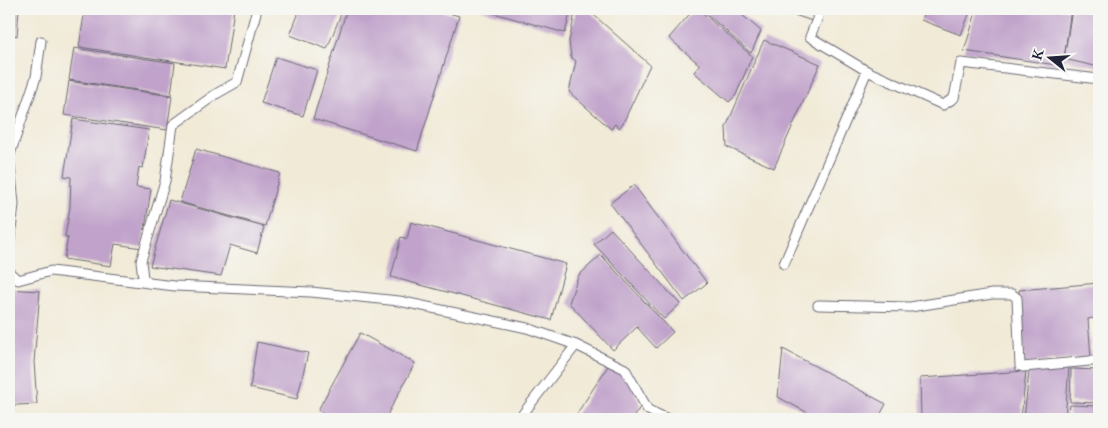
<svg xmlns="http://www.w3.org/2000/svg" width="1108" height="428" font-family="Cardo,serif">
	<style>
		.building { fill: #c0a2ca }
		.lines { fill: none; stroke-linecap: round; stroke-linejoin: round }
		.minor-casing { stroke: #6a6872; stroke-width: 11 }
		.minor { stroke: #fff; stroke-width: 9 }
	</style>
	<rect width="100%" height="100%" fill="#f6f6f2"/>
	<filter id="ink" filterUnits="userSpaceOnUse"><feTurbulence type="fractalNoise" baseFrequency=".02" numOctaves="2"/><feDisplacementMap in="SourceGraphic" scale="10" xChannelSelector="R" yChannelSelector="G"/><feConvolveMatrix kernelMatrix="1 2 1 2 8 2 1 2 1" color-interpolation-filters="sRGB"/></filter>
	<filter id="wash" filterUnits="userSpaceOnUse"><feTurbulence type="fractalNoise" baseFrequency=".0096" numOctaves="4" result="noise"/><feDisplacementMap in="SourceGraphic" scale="20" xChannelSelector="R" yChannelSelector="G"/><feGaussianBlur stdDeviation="1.12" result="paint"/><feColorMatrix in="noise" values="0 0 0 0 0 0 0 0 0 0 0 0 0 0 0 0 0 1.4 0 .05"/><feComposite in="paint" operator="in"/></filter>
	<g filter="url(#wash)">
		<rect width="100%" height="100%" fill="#f1ead7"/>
		<g id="blocks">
			<g class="building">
				<path d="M 9,9 L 19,9 L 17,36 L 9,33 Z"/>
				<path d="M 85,9 L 234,9 L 225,69 L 79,47 Z"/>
				<path d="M 296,9 L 343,9 L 327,49 L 290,35 L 298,15 Z"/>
				<path d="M 347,9 L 435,9 L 459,16 L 417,151 L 313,119 Z"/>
				<path d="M 479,9 L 571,9 L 565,33 Z"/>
				<path d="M 576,9 L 587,9 L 650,65 L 623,123 L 619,128 L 615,124 L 611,129 L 569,92 L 576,61 L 571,57 L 569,41 Z"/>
				<path d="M 694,9 L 698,9 L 752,56 L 736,95 L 729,102 L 694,72 L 700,65 L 669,38 Z"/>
				<path d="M 701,9 L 735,9 L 761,31 L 751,53 Z"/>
				<path d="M 777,9 L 819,9 L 815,22 Z"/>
				<path d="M 925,9 L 971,9 L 961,35 L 921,20 Z"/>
				<path d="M 977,9 L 1071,9 L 1063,66 L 964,51 Z"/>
				<path d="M 1072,9 L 1099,9 L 1099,67 L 1064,59 Z"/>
				<path d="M 764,40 L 820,64 L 774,168 L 727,147 L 726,127 Z"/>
				<path d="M 74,48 L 175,63 L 171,95 L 69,80 Z"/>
				<path d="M 276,57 L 317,70 L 303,116 L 261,103 Z"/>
				<path d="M 69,81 L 172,96 L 167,130 L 64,115 Z"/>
				<path d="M 73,119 L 149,130 L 143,168 L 139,167 L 136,187 L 151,189 L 142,248 L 115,244 L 111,266 L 64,259 L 68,237 L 65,237 L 70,207 L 71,177 L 64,176 Z"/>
				<path d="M 196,149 L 280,173 L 265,226 L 180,202 Z"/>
				<path d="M 634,185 L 707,283 L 684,301 L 610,203 Z"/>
				<path d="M 169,200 L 264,227 L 257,253 L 230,245 L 221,276 L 150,266 Z"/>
				<path d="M 411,222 L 566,264 L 551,320 L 391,277 L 401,237 L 407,239 Z"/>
				<path d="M 611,229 L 680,304 L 664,319 L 594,244 Z"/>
				<path d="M 601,255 L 673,332 L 656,348 L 637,327 L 613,350 L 569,303 L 578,276 Z"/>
				<path d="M 1099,283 L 1099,317 L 1088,319 L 1091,357 L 1025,364 L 1019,290 Z"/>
				<path d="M 9,289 L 40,291 L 34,362 L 37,404 L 17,405 L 9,405 Z"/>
				<path d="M 360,333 L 415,363 L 385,419 L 336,419 L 318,410 Z"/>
				<path d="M 257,342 L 308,353 L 297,399 L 250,388 Z"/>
				<path d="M 783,349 L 886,404 L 878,419 L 819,419 L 778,397 Z"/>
				<path d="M 608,366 L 626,374 L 641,406 L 632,419 L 585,419 L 576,415 Z"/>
				<path d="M 1069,367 L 1065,419 L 1024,419 L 1029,371 Z"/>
				<path d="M 1071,369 L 1099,370 L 1099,403 L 1070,402 Z"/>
				<path d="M 1026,371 L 1021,419 L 921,419 L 920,378 Z"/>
				<path d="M 1070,405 L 1099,406 L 1099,419 L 1068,419 Z"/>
			</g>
		</g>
	</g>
	<g filter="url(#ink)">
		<use href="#blocks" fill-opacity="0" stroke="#6a6872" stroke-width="1"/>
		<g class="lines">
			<defs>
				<g id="minor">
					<path d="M 257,9 L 237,82 L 216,94 L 173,125 L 165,181 L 141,261 L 143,278 L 149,283 L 175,286 L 311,292 L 399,301 L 527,328 L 576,345"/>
					<path d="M 867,71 L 943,105 L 954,98 L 961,63 L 1099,79"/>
					<path d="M 9,247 L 14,204 L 9,157 L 36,77 L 41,41"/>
					<path d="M 784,264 L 867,71 L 810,37 L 821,9"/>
					<path d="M 9,272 L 18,280 L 51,271 L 149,283"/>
					<path d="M 818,305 L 910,307 L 992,294 L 1012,294 L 1017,298 L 1020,366 L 1023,367 L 1090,361 L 1099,361"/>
					<path d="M 519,419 L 576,345 L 625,369 L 648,410 L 668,419"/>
				</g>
			</defs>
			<use href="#minor" class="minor-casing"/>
			<use href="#minor" class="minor"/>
		</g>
	</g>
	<rect width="1108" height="428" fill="none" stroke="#f6f6f2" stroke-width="30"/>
	<g transform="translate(1050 58) rotate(287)" stroke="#f6f6f2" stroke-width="4" paint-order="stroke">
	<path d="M0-4L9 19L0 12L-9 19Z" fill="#22223b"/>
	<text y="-8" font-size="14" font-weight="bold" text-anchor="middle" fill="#22223b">K</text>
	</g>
</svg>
